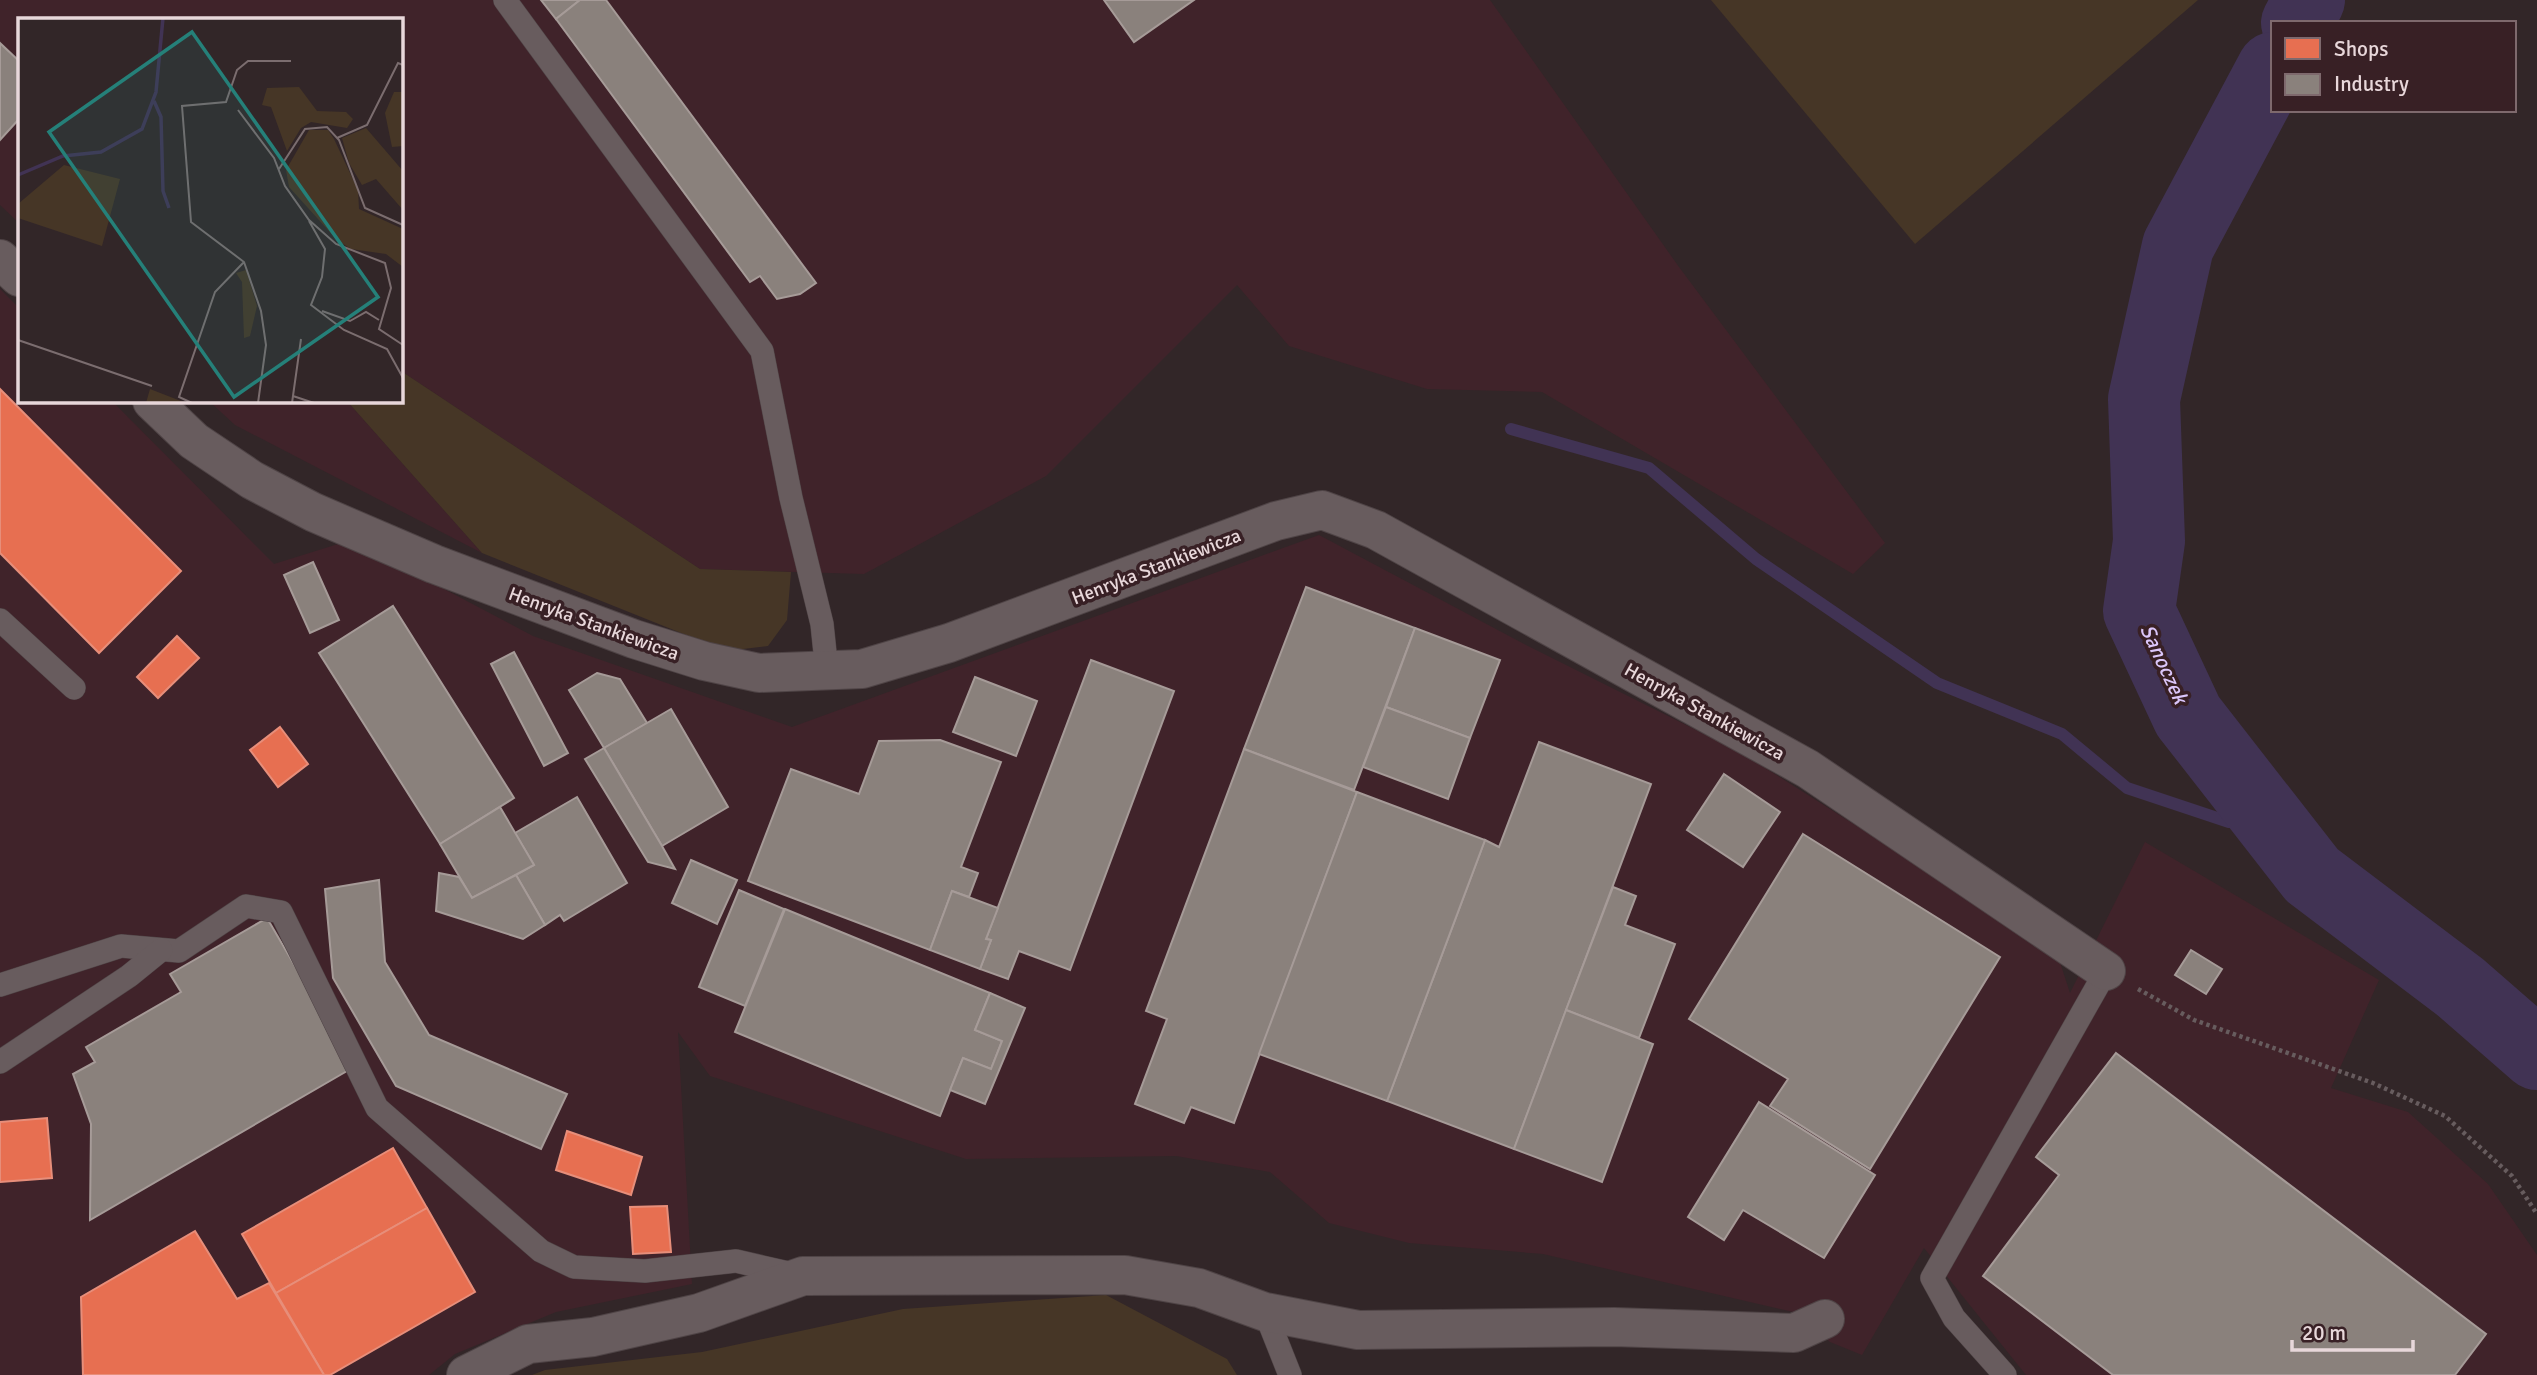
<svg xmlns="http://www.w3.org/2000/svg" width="2537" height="1375" font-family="Signika,sans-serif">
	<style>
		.built { fill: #40232a }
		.green { fill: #463626 }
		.shops { fill: #e76f51; stroke: #e78e7a; stroke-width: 2 }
		.industry { fill: #8a817c; stroke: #a69b98; stroke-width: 2 }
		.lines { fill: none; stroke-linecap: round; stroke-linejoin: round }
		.stream { stroke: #413354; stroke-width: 12 }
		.river { stroke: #413354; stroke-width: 72 }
		.service-casing { stroke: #4f4446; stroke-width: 24 }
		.minor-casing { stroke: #4f4446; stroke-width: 40 }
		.path { stroke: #675c5e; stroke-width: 4.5; stroke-dasharray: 3.5 3.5; stroke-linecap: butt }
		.service { stroke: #685c5e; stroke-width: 23 }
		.minor { stroke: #685c5e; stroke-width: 38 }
		.labels { text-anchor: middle; stroke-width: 7; stroke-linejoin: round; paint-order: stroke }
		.street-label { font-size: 19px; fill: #e8d7da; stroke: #382025 }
		.water-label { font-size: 21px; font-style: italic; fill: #dbc6fa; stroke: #382025 }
		.inset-river { fill: none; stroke: #413354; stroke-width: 3.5 }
		.inset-road { fill: none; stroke: #7b6d6f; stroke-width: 2 }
		.view { fill: #258079; fill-opacity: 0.15; stroke: #258079; stroke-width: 3.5 }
		.inset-edge { fill: none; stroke: #e8d7da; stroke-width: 3.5 }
	</style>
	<rect width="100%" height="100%" fill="#322628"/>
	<g class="built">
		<path d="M 0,0 L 1490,0 L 1679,267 L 1885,543 L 1853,574 L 1542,392 L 1427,389 L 1289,346 L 1237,285 L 1046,476 L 864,574 L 700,569 L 401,371 L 401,19 L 19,19 L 19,223 L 0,205 Z"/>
		<path d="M 0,289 L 19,308 L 19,401 L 112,401 L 274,564 L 351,540 L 533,636 L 792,727 L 1319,535 L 1526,645 L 1740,752 L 2057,953 L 2070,993 L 2145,842 L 2379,980 L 2331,1088 L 2408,1112 L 2488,1184 L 2537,1255 L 2537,1375 L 2026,1375 L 1924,1248 L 1862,1355 L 1830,1342 L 1802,1314 L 1543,1254 L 1409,1243 L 1329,1223 L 1270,1172 L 1176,1156 L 966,1159 L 710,1076 L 678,1032 L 692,1284 L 556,1312 L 455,1354 L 429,1375 L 0,1375 Z"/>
		<path d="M 209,401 L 347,401 L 482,553 L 235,425 Z"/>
	</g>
	<g class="green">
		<path d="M 1711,0 L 2198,0 L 1915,244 Z"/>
		<path d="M 401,371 L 700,569 L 791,572 L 787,620 L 768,646 L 726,651 L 482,553 L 347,401 L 401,401 Z"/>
		<path d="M 1106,1295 L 1227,1359 L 1237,1375 L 532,1375 L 545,1370 L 702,1352 L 903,1309 Z"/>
	</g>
	<g class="shops">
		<path d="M 0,389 L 181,571 L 99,653 L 0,553 Z"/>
		<path d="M 177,636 L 199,658 L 158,698 L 137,677 Z"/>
		<path d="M 280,727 L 308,764 L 278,787 L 250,750 Z"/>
		<path d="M 47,1118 L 52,1178 L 0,1182 L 0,1122 Z"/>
		<path d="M 567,1131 L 642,1157 L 631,1195 L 556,1170 Z"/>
		<path d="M 393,1148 L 427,1208 L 276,1293 L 242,1234 Z"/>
		<path d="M 667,1206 L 671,1252 L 633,1254 L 630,1207 Z"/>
		<path d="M 427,1208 L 475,1292 L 330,1375 L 324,1375 L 276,1293 Z"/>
		<path d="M 195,1231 L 237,1299 L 269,1283 L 324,1375 L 83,1375 L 81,1297 Z"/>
	</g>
	<g class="industry">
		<path d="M 541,0 L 580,0 L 556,19 Z"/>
		<path d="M 580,0 L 606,0 L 816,283 L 800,294 L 777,299 L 760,276 L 750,282 L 556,19 Z"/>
		<path d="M 1104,0 L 1194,0 L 1134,42 Z"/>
		<path d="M 0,43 L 19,61 L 19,119 L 0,140 Z"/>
		<path d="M 313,562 L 339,620 L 310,633 L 284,575 Z"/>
		<path d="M 1306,587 L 1415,628 L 1354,790 L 1244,749 Z"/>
		<path d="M 393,606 L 514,798 L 440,844 L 319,653 Z"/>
		<path d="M 1415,628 L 1500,660 L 1470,738 L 1386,707 Z"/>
		<path d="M 514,652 L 568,753 L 544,766 L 491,664 Z"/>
		<path d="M 1091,660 L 1174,691 L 1070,970 L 1019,951 L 1008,979 L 980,969 L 991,940 L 986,939 Z"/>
		<path d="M 597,673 L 620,679 L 647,723 L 604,748 L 569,690 Z"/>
		<path d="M 975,677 L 1037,701 L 1016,756 L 953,732 Z"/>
		<path d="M 1386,707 L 1470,738 L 1448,799 L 1363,767 Z"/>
		<path d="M 671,709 L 728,807 L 662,846 L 604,748 Z"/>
		<path d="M 940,740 L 1001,762 L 961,867 L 978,873 L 969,897 L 952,891 L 930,950 L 748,881 L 791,769 L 859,794 L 879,741 Z"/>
		<path d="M 1539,742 L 1651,784 L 1514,1149 L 1387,1101 L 1485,840 L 1499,847 Z"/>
		<path d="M 604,748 L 662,846 L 675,869 L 648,862 L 585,759 Z"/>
		<path d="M 1244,749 L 1357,792 L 1234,1123 L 1191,1107 L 1184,1123 L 1135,1104 L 1167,1019 L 1146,1011 Z"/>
		<path d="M 1724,774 L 1780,812 L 1743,867 L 1687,830 Z"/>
		<path d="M 1357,792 L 1485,840 L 1387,1101 L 1259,1054 Z"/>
		<path d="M 577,797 L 627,883 L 564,921 L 560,915 L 545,925 L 516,875 L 534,865 L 515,833 Z"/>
		<path d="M 500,807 L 534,865 L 472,898 L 440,844 Z"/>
		<path d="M 1803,834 L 2000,957 L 1870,1169 L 1770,1106 L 1788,1079 L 1689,1019 Z"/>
		<path d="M 691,860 L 737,880 L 717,924 L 672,903 Z"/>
		<path d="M 439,873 L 459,877 L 472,898 L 516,875 L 545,925 L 523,939 L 436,911 Z"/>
		<path d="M 379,880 L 385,962 L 429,1035 L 567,1094 L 541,1149 L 396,1086 L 333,978 L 325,889 Z"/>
		<path d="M 1613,887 L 1636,896 L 1625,925 L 1675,944 L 1639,1038 L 1566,1010 Z"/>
		<path d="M 739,890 L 784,909 L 745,1006 L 699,987 Z"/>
		<path d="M 952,891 L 998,908 L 986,939 L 991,940 L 980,969 L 930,950 Z"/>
		<path d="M 785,909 L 990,993 L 975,1030 L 1002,1041 L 991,1069 L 963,1058 L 940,1116 L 735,1032 Z"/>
		<path d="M 267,918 L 354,1067 L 90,1220 L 91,1124 L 73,1074 L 95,1062 L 86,1047 L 181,992 L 170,974 Z"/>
		<path d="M 2191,950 L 2222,969 L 2206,994 L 2175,975 Z"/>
		<path d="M 990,993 L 1025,1008 L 985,1104 L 950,1090 L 963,1058 L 991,1069 L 1002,1041 L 975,1030 Z"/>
		<path d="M 1566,1010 L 1653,1044 L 1602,1182 L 1514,1149 Z"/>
		<path d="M 2116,1053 L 2486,1334 L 2455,1375 L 2113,1375 L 1983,1276 L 2059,1175 L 2036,1157 Z"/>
		<path d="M 1759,1102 L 1875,1175 L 1824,1258 L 1743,1210 L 1724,1240 L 1688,1217 Z"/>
	</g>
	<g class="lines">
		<path class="stream" d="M 1511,429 L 1649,468 L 1756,559 L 1937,683 L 2062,734 L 2127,788 L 2229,822 L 2266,815"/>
		<g class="river">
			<path d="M 2297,23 L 2309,0"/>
			<path d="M 2273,68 L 2178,246 L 2144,399 L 2149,541 L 2139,611 L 2188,716 L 2312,875 L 2460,987 L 2537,1054"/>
		</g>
		<defs>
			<g id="service">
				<path d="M 505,0 L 762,351 L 791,498 L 822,624 L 827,672"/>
				<path d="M 0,620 L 74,688"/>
				<path d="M 0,985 L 121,946 L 179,951 L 246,906 L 281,912 L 377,1108 L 541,1251 L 574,1267 L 645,1271 L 736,1261 L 797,1275"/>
				<path d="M 0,1062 L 129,976 L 161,950"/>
				<path d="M 1265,1312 L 1290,1375"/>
				<path d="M 2005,1375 L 1954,1318 L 1932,1278 L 2106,971"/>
			</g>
			<g id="minor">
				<path d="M 0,259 L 19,277"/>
				<path d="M 152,401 L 194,441 L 252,480 L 313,512 L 434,564 L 634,639 L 704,661 L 759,673 L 862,669 L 949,643 L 1276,521 L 1322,510 L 1376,530 L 1808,769 L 2106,971"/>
				<path d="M 466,1375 L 528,1344 L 593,1337 L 699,1313 L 803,1276 L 1125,1275 L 1199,1288 L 1265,1312 L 1358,1330 L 1614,1327 L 1794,1333 L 1825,1319"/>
			</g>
		</defs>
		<use href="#service" class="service-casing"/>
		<use href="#minor" class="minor-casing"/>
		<path class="path" d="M 2138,989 L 2194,1020 L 2373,1083 L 2445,1116 L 2512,1176 L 2537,1214"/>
		<use href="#service" class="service"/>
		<use href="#minor" class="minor"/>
	</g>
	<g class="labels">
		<g class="street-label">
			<text transform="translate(1156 566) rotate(-21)" y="7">Henryka Stankiewicza</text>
			<text transform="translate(594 623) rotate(20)" y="7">Henryka Stankiewicza</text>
			<text transform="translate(1705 711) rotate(29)" y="7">Henryka Stankiewicza</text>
		</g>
		<g class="water-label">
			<text transform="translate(2164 664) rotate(65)" y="7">Sanoczek</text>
		</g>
	</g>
	<g transform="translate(18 18)">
		<rect width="385" height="385" fill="#322628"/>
		<path d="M 281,69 L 299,93 L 328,94 L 335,101 L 329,110 L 293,104 L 283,110 L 269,133 L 253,89 L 244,87 L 249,70 ZM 376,74 L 385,74 L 385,128 L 374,129 L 367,95 ZM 348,110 L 385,153 L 385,192 L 358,161 L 344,167 L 331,145 L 324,120 ZM 291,112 L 310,112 L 316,121 L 340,172 L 341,191 L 385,211 L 385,249 L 368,236 L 333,231 L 319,222 L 271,169 L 268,152 ZM 46,147 L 102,161 L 84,228 L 0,200 L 0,186 ZM 228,252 L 239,288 L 232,318 L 226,320 L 224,264 L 218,255 ZM 132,371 L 168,385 L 128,385 Z" fill="#463626"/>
		<path class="inset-river" d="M 136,83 L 143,99 L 145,173 L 151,190M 0,157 L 45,138 L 83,134 L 124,111 L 138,74 L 145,0"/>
		<path class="inset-road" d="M 220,92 L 256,140 L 267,168 L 291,202 L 318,226 L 367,245 L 373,270 L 361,311 L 385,327M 319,120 L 349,107 L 380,45 L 385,47M 261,151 L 287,111 L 309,109 L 321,122 L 347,190 L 385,207M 291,203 L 307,231 L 304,259 L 293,287 L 326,312 L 369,331 L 385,360M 304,293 L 332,303 L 348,294 L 361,302M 0,322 L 134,368M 275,378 L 296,385M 174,385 L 161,379 L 197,274 L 226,244M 240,385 L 248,327 L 243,293 L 226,244 L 173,204 L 164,88 L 208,84 L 219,52 L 230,43 L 273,43M 274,385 L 283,321"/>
		<path class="view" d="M 174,14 L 360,279 L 216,379 L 31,114 Z"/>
		<rect width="385" height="385" class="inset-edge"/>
	</g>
	<rect x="2271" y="21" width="245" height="91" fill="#382025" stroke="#7e696d" stroke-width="2"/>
	<rect x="2285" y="38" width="35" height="21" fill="#e76f51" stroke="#7e696d" stroke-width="2"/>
	<text x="2334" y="56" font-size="21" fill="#e8d7da">Shops</text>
	<rect x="2285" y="74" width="35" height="21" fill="#8a817c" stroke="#7e696d" stroke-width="2"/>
	<text x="2334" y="91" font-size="21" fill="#e8d7da">Industry</text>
	<path d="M2292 1340v10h121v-10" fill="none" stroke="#e8d7da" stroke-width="3.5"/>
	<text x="2302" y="1340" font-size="21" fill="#e8d7da" stroke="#382025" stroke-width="5" paint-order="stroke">20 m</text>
</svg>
